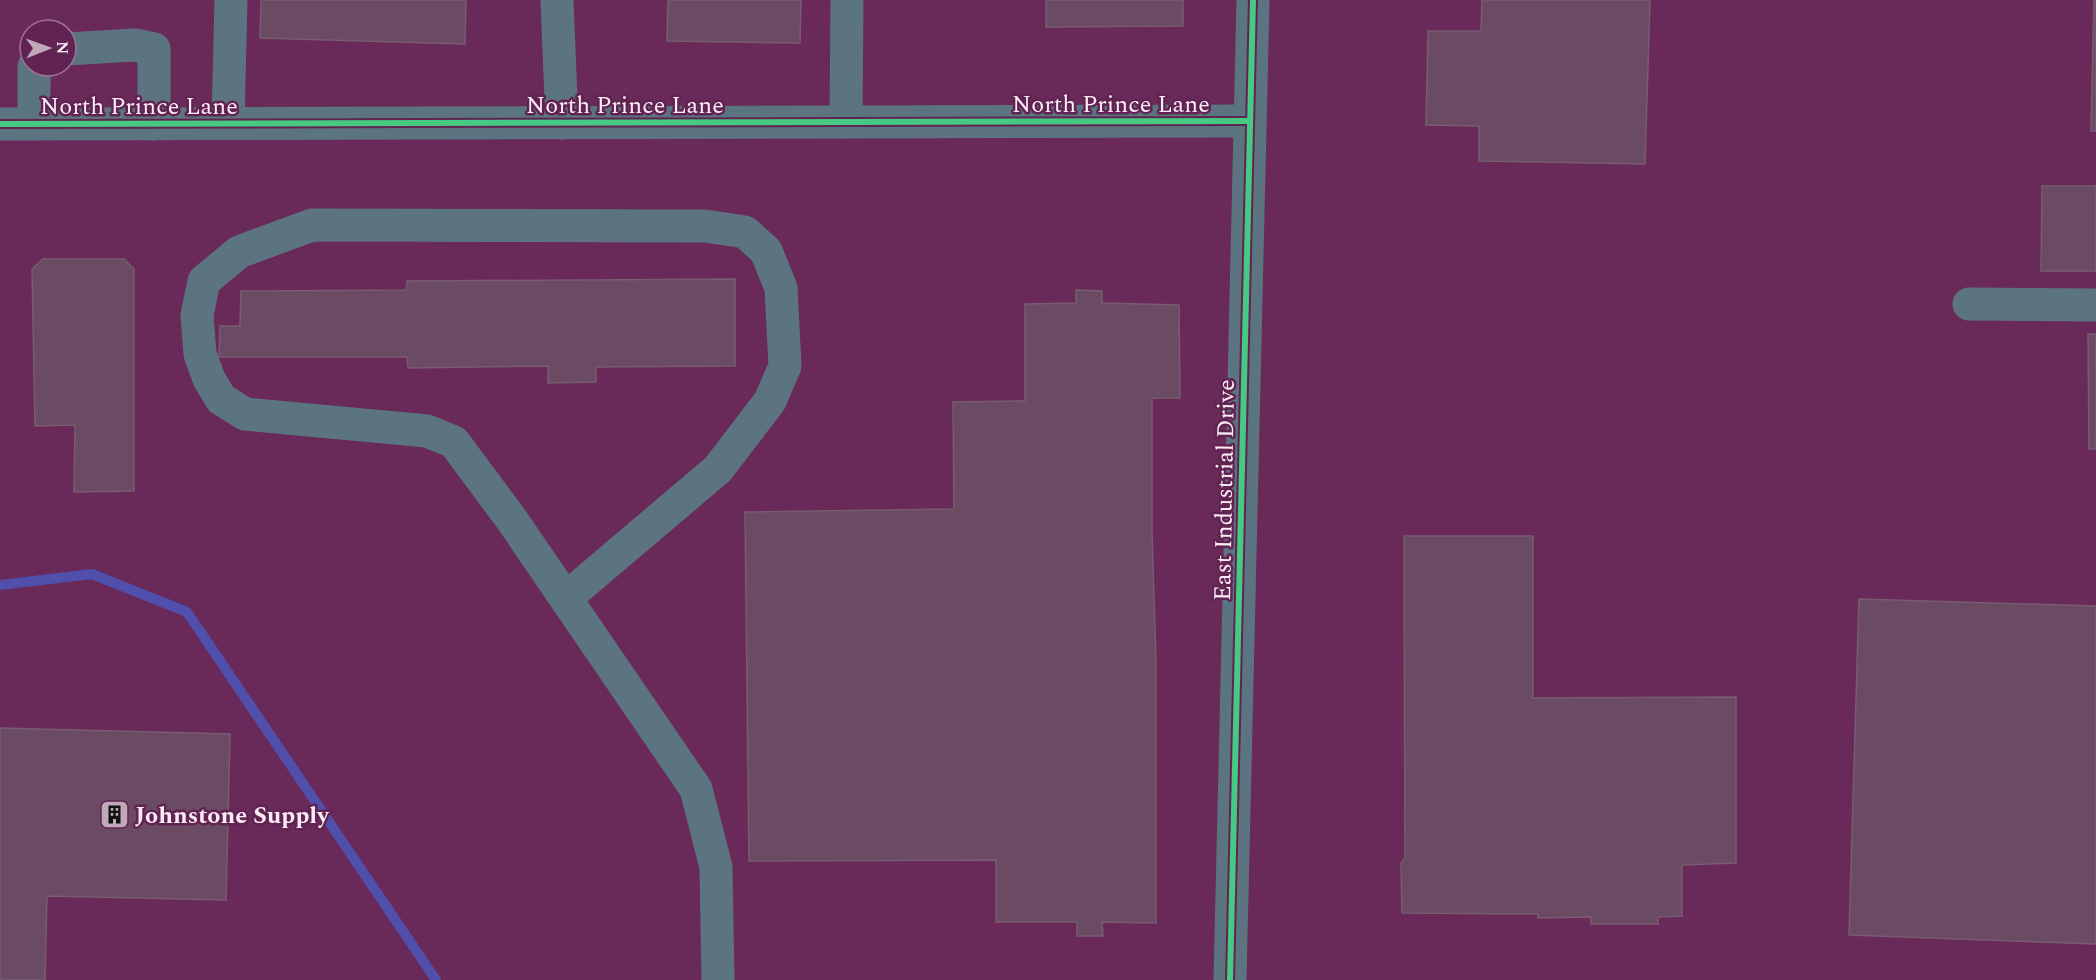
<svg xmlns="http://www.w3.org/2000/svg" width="2096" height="980" font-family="Spectral,serif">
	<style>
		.built { fill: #692a59; fill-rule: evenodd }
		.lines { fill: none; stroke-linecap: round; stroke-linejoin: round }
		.stream { stroke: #504fab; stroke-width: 10 }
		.building { fill: #6b4a63; stroke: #785c70; stroke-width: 1.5 }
		.minor { stroke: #5c747f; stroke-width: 33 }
		.cycleway-casing { stroke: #612452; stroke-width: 10 }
		.cycleway { stroke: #46c982; stroke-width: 6 }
		.labels { text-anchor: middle; stroke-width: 5; stroke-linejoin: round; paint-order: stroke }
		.street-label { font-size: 24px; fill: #fbebf5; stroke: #612452 }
		.poi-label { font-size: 24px; font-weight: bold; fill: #fbebf5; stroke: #612452; text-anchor: start }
	</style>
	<rect width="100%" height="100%" fill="#53324b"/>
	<path class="built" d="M 0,0 L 2096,0 L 2096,980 L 0,980 ZM 30,30 L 66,30 L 66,66 L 30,66 Z"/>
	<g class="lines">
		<path class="stream" d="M 0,585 L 92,574 L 187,612 L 436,980"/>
	</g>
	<g class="building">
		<path d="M 261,0 L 466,0 L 465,44 L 260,38 Z"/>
		<path d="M 668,0 L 801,0 L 800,43 L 667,41 Z"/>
		<path d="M 1046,0 L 1183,0 L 1183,26 L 1046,27 Z"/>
		<path d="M 1482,0 L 1650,0 L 1645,164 L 1479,161 L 1479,126 L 1426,125 L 1428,31 L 1481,31 Z"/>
		<path d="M 2094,0 L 2096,0 L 2096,131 L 2091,131 Z"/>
		<path d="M 2042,186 L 2096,186 L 2096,271 L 2041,271 Z"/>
		<path d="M 43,259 L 124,259 L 134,269 L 134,491 L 74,492 L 75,425 L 35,426 L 32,269 Z"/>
		<path d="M 735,279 L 735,366 L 596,367 L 596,382 L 548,383 L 548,366 L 408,368 L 407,357 L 219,357 L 220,326 L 240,326 L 241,291 L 406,290 L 407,281 Z"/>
		<path d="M 1076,290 L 1102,291 L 1102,303 L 1179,305 L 1180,398 L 1152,398 L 1152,533 L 1156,663 L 1156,923 L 1102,922 L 1103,936 L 1077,936 L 1077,922 L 996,922 L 996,860 L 749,861 L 745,512 L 954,509 L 953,402 L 1025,401 L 1025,304 L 1076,303 Z"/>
		<path d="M 2088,334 L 2096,334 L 2096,449 L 2089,449 Z"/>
		<path d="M 1404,536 L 1533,536 L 1533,698 L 1736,697 L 1736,863 L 1682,865 L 1682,916 L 1658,917 L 1658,924 L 1591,924 L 1591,917 L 1538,918 L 1538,914 L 1402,913 L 1401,863 L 1405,858 Z"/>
		<path d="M 1859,599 L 2096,606 L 2096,944 L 1849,935 Z"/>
		<path d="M 0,728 L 230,734 L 226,900 L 47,896 L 45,980 L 0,980 Z"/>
	</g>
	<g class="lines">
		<g class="minor">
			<path d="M 557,0 L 562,123"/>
			<path d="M 66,49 L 135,45 L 154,49 L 154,124"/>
			<path d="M 34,66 L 34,124"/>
			<path d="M 846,122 L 847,0"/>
			<path d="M 228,123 L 231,0"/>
			<path d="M 0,124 L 1250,121"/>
			<path d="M 1969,304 L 2096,305"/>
			<path d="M 566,598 L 718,469 L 770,401 L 785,366 L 781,288 L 766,251 L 745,232 L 705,226 L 312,225 L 239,252 L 204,281 L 197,315 L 200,354 L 209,379 L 221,399 L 245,414 L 427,431 L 454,442 L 512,520 L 696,789 L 716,867 L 718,980"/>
			<path d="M 1230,980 L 1253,0"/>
		</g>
		<defs>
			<g id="cycleway">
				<path d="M 0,124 L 1250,121"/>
				<path d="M 1230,980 L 1253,0"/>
			</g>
		</defs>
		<use href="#cycleway" class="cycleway-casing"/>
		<use href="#cycleway" class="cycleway"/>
	</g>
	<defs>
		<symbol id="building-square" viewBox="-11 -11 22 22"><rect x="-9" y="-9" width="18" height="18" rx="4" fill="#c0aaba" stroke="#612452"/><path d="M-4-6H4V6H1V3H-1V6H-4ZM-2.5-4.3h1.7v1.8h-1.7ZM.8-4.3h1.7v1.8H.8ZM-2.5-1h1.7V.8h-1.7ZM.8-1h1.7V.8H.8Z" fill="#111"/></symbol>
	</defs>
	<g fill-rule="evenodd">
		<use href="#building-square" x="98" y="798" width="33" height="33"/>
	</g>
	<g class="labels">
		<g class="street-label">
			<text x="1111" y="112">North Prince Lane</text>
			<text x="625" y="113">North Prince Lane</text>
			<text x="139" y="114">North Prince Lane</text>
			<text transform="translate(1224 490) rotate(-89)" y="8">East Industrial Drive</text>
		</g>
		<g class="poi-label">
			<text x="135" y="823">Johnstone Supply</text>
		</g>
	</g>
	<g transform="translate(48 48) rotate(89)"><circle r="28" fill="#612452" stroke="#9f7493" stroke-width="1.5"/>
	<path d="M0-4.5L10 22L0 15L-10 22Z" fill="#c0aaba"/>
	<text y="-9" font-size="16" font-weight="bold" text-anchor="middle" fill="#fbebf5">N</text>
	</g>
</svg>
